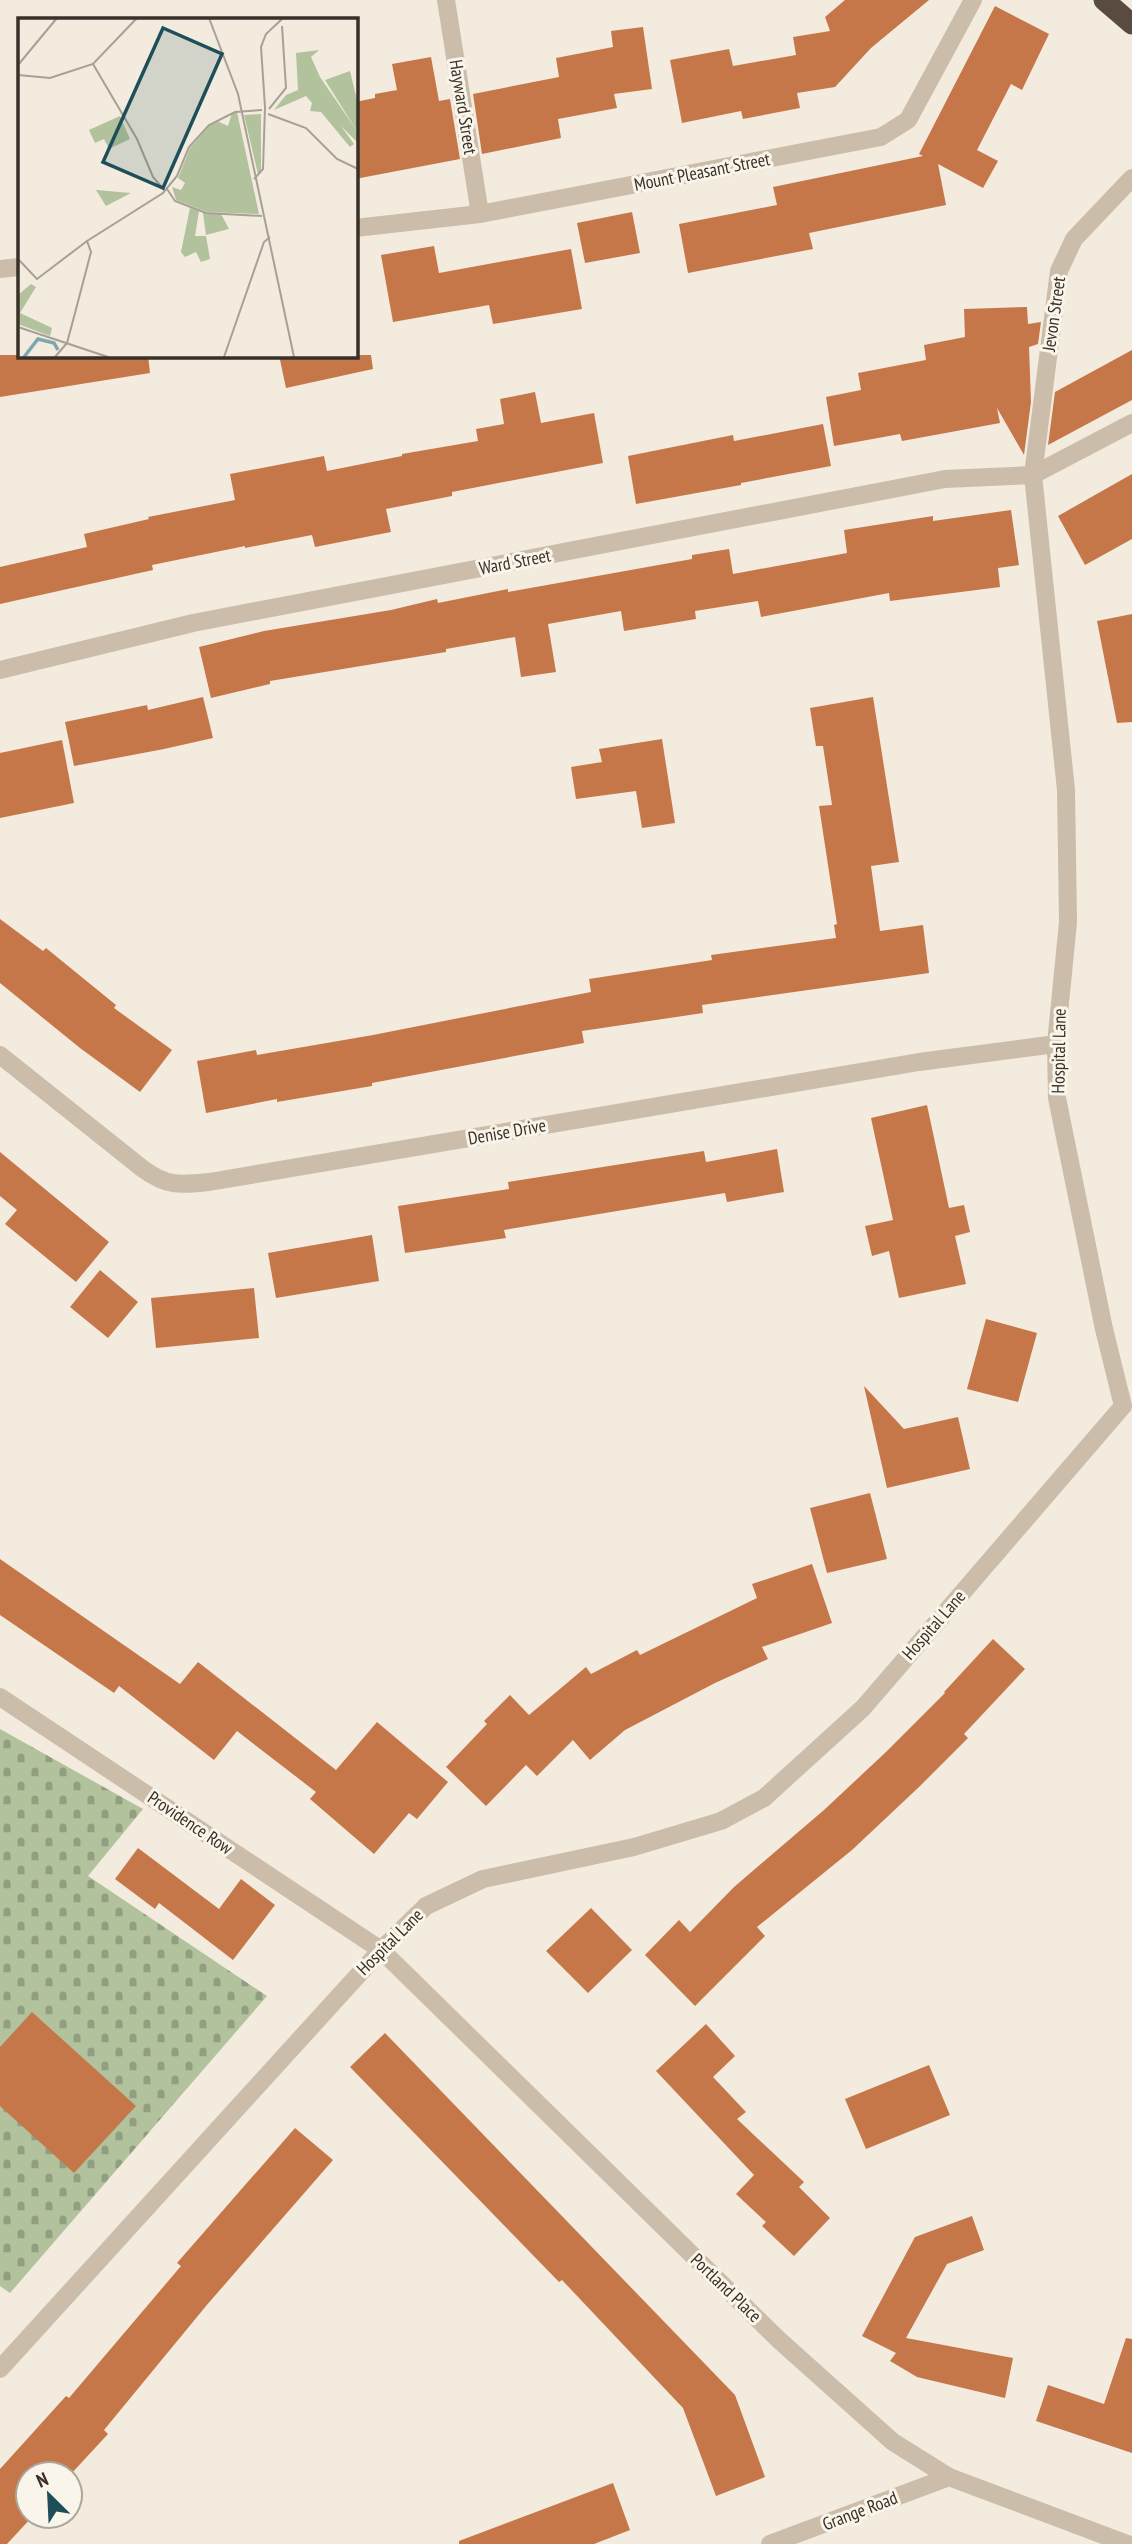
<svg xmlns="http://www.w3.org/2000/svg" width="1132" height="2544" font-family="'PT Sans Narrow',sans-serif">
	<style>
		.cemetery { fill: url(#cemetery-stones) }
		.building { fill: #c67749 }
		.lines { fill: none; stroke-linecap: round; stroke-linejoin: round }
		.minor { stroke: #cbbda9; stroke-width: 18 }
		.highway { stroke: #594b40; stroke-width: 21 }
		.labels { text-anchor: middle; stroke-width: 6; stroke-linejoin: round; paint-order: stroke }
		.street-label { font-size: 18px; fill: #383029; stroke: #faf5ea }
		.inset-river { fill: none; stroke: #7da7b0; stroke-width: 3.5 }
		.inset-road { fill: none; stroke: #a8a096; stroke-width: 2 }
		.view { fill: #1e4e5a; fill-opacity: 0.15; stroke: #1e4e5a; stroke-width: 3.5 }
		.inset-edge { fill: none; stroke: #383029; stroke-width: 3.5 }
	</style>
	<defs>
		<pattern id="cemetery-stones" width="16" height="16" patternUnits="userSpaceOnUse" patternTransform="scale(1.75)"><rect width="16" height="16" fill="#b1c29d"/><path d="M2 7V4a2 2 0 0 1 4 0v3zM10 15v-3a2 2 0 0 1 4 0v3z" fill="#919e80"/></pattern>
	</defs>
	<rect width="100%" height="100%" fill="#f2ebde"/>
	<path class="cemetery" d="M 0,1729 L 143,1809 L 88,1876 L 267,1996 L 10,2293 L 0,2286 Z"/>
	<g class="building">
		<path d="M 845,0 L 929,0 L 871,48 L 835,87 L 797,93 L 800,108 L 743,119 L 741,111 L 682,123 L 670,60 L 729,49 L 733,66 L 796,55 L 793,37 L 830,31 L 825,17 Z"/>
		<path d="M 995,6 L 1049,34 L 1022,90 L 1011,84 L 977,150 L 998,161 L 983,188 L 938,164 L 946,205 L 809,233 L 813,249 L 688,273 L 679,224 L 777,205 L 773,187 L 923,156 L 919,154 Z"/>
		<path d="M 643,27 L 652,89 L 614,94 L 617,108 L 558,119 L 561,138 L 482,154 L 473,94 L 559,77 L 556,58 L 613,47 L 611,31 Z"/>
		<path d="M 431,57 L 439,101 L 450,99 L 460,159 L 355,179 L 355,102 L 375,98 L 375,94 L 397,90 L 392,64 Z"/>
		<path d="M 632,212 L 640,253 L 585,263 L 577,223 Z"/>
		<path d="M 434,246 L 439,273 L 571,249 L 582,309 L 493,324 L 489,305 L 393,322 L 381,255 Z"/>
		<path d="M 1027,307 L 1028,324 L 1041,322 L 1038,344 L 1029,347 L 1031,402 L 1024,455 L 997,408 L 1000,423 L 902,441 L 900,434 L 834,446 L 826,397 L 861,390 L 858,373 L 926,360 L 924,345 L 965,337 L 964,309 Z"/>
		<path d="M 1132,350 L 1132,400 L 1048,445 L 1055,392 Z"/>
		<path d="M 0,355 L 148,355 L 150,373 L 0,397 Z"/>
		<path d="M 279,355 L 371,355 L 373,369 L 286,388 Z"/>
		<path d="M 535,392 L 541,423 L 594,413 L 603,463 L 452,492 L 452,496 L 386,509 L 391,532 L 315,547 L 312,535 L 245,548 L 245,546 L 152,565 L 153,570 L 0,604 L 0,567 L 87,547 L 84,534 L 149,519 L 148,517 L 235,500 L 230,474 L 324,456 L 327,471 L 402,456 L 402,454 L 478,441 L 476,429 L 504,424 L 500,399 Z"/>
		<path d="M 823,424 L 831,466 L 741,483 L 741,485 L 636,504 L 628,456 L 733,435 L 734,441 Z"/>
		<path d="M 1132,474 L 1132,539 L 1085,565 L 1058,516 Z"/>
		<path d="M 1011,510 L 1019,565 L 998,568 L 1000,587 L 890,601 L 889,593 L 761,617 L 758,601 L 695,611 L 696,619 L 624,631 L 621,611 L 548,624 L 556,672 L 521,677 L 515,637 L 446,649 L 446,652 L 270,681 L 270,684 L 211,698 L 199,647 L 264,631 L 391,610 L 437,599 L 438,603 L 508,589 L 508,592 L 692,559 L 692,555 L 729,549 L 733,574 L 847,553 L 844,530 L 933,516 L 933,521 Z"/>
		<path d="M 1132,614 L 1132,722 L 1117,723 L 1097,621 Z"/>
		<path d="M 203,697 L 213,738 L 164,749 L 74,766 L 65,722 L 147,705 L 148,710 Z"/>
		<path d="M 873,697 L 899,862 L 871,866 L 880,931 L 923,925 L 929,973 L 702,1005 L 703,1013 L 582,1031 L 584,1043 L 372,1083 L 372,1086 L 277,1102 L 277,1099 L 206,1113 L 197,1061 L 256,1050 L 257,1055 L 373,1035 L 591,992 L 589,979 L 712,960 L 711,955 L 836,938 L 834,925 L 837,924 L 819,806 L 832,805 L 823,746 L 816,746 L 810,708 Z"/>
		<path d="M 662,739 L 675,823 L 642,828 L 636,791 L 576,799 L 571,767 L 602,762 L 599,749 Z"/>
		<path d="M 62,740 L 74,803 L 0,818 L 0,753 Z"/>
		<path d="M 0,919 L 43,951 L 46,948 L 116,1005 L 114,1008 L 172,1050 L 140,1092 L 80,1048 L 0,983 Z"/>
		<path d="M 927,1105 L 949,1208 L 964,1205 L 970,1232 L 955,1236 L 966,1284 L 899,1298 L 889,1251 L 872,1256 L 865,1226 L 893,1220 L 871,1118 Z"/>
		<path d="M 777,1149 L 784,1192 L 727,1202 L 725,1193 L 504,1230 L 506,1238 L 405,1253 L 398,1206 L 509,1189 L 508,1182 L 704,1151 L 706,1162 Z"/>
		<path d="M 0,1152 L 109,1242 L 76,1282 L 5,1224 L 17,1210 L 0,1196 Z"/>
		<path d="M 372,1235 L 379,1281 L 276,1298 L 268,1253 Z"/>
		<path d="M 100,1270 L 138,1302 L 108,1338 L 70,1307 Z"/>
		<path d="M 254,1288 L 259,1338 L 156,1348 L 151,1298 Z"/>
		<path d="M 986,1319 L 1037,1333 L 1018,1402 L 967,1389 Z"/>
		<path d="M 864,1386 L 904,1429 L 958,1417 L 970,1469 L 887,1488 Z"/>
		<path d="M 870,1493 L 887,1559 L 827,1573 L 810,1508 Z"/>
		<path d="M 0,1559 L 180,1684 L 198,1662 L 336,1770 L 377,1722 L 448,1782 L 417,1819 L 409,1813 L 374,1854 L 310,1799 L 316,1792 L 237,1731 L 214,1760 L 119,1686 L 114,1693 L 0,1615 Z"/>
		<path d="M 812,1564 L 832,1623 L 762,1647 L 768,1659 L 715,1683 L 625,1730 L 590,1760 L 573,1740 L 537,1776 L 526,1765 L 486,1806 L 446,1767 L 487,1724 L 484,1721 L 510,1695 L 529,1715 L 586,1667 L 591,1674 L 637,1650 L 640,1655 L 757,1598 L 752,1584 Z"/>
		<path d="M 993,1639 L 1025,1669 L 964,1734 L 968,1738 L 919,1787 L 852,1850 L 757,1927 L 765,1936 L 695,2006 L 645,1955 L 679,1920 L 690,1932 L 734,1887 L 824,1810 L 886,1752 L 945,1693 L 944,1692 Z"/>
		<path d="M 138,1848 L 219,1909 L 241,1879 L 275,1905 L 233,1960 L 159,1903 L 155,1909 L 115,1879 Z"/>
		<path d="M 591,1908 L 632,1950 L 588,1993 L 546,1951 Z"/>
		<path d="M 32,2012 L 136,2106 L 74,2173 L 0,2106 L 0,2047 Z"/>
		<path d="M 706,2024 L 735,2056 L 713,2077 L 746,2112 L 737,2119 L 804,2182 L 799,2187 L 830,2218 L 794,2256 L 762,2226 L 766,2222 L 736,2194 L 754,2175 L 656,2071 Z"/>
		<path d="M 385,2033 L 735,2395 L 765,2477 L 716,2496 L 683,2408 L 562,2280 L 559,2282 L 350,2067 Z"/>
		<path d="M 929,2065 L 950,2115 L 866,2149 L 845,2099 Z"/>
		<path d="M 295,2128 L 333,2160 L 206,2306 L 104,2430 L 108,2434 L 70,2475 L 28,2474 L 28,2516 L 33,2516 L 7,2544 L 0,2544 L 0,2469 L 66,2396 L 69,2398 L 181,2266 L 177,2263 Z"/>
		<path d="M 972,2216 L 984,2250 L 947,2264 L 906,2338 L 1013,2358 L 1005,2398 L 917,2377 L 890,2361 L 896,2353 L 862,2336 L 915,2237 Z"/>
		<path d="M 1126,2338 L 1132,2339 L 1132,2453 L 1036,2421 L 1048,2385 L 1104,2404 Z"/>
		<path d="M 613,2483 L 630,2530 L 594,2544 L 459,2544 L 459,2541 Z"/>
	</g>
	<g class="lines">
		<g class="minor">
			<path d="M 446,0 L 480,214"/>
			<path d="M 355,228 L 480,214 L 881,137 L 908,120 L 973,0"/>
			<path d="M 0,269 L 19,267"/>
			<path d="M 0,670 L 193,623 L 945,479 L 1033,475 L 1132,423"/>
			<path d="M 0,1055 L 143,1169 C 168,1187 180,1185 209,1182 L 919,1062 L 1056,1044"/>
			<path d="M 0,1697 L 381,1950 L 779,2340 L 893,2442 L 949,2477 L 1127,2544"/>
			<path d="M 0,2369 L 381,1950 L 426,1906 L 483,1879 L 634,1847 L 721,1821 L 764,1798 L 863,1708 L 1123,1406 L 1104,1329 L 1057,1098 L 1056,1044 L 1068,922 L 1066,790 L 1033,475 L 1059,271 L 1074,239 L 1132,178"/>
			<path d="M 770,2544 L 949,2477"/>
		</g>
		<path class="highway" d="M 1104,0 L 1132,24"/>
	</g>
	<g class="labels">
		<g class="street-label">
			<text transform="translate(463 107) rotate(81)" y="6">Hayward Street</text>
			<text transform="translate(702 172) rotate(-11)" y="6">Mount Pleasant Street</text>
			<text transform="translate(1054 314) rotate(-82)" y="6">Jevon Street</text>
			<text transform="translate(515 562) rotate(-11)" y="6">Ward Street</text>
			<text transform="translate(1059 1051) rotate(-89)" y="6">Hospital Lane</text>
			<text transform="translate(507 1132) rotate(-10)" y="6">Denise Drive</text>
			<text transform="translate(934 1625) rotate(-49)" y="6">Hospital Lane</text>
			<text transform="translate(190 1823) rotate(34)" y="6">Providence Row</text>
			<text transform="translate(390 1942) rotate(-45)" y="6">Hospital Lane</text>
			<text transform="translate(726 2288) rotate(44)" y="6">Portland Place</text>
			<text transform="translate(860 2511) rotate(-21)" y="6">Grange Road</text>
		</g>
	</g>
	<g transform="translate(18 18)">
		<rect width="340" height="340" fill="#f2ebde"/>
		<path d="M 78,172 L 113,175 L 88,188 Z" fill="#b1c29d"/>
		<path d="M 301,32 L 293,39 L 302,59 L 339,113 L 339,124 L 323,108 L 336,126 L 332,129 L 303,94 L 292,93 L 294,85 L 288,78 L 256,92 L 268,77 L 280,72 L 278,35 ZM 219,94 L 241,196 L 189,194 L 158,182 L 154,169 L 163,172 L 167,165 L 160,160 L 172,130 L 192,107 L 199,103 L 210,108 L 214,95 ZM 243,96 L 243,153 L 240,156 L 226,97 ZM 172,190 L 181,193 L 177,218 L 188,218 L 192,241 L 183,244 L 178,234 L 167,239 L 163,234 ZM 13,266 L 18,269 L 2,295 L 34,310 L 32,318 L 0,306 L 0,277 Z" fill="#b1c29d"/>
		<path d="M 102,98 L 112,121 L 91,131 L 86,121 L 77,125 L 71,112 ZM 185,195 L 203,196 L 211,211 L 188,217 Z" fill="#b1c29d"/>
		<path d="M 332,53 L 339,82 L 339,113 L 307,62 Z" fill="#b1c29d"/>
		<path class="inset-river" d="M 6,339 L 20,321 L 36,325 L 40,332"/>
		<path class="inset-road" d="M 191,0 L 220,76 L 276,339M 75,46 L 119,121 L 135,159 L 147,173M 0,47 L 39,0M 0,57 L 32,60 L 75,46 L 119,0M 247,89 L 243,29 L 248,16 L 264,1M 251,91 L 268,70 L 264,8M 250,96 L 288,110 L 319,141 L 340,151M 236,161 L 245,151 L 247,89M 149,171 L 157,183 L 188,195 L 244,198M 0,241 L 19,261 L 69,223 L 145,175 L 159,158 L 171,129 L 191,107 L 217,94 L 244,92M 0,309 L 90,339M 37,339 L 49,325 L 57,295 L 73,234 L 69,223M 206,339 L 246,224 L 252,219"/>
		<path class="view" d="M 145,10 L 204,36 L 145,170 L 85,144 Z"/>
		<rect width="340" height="340" class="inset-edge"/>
	</g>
	<g transform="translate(49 2495) rotate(336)"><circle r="33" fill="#faf5ea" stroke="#aca69d" stroke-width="2"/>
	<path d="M0-5L12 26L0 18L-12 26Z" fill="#1e4e5a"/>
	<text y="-10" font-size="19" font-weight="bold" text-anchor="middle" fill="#383029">N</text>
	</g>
</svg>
